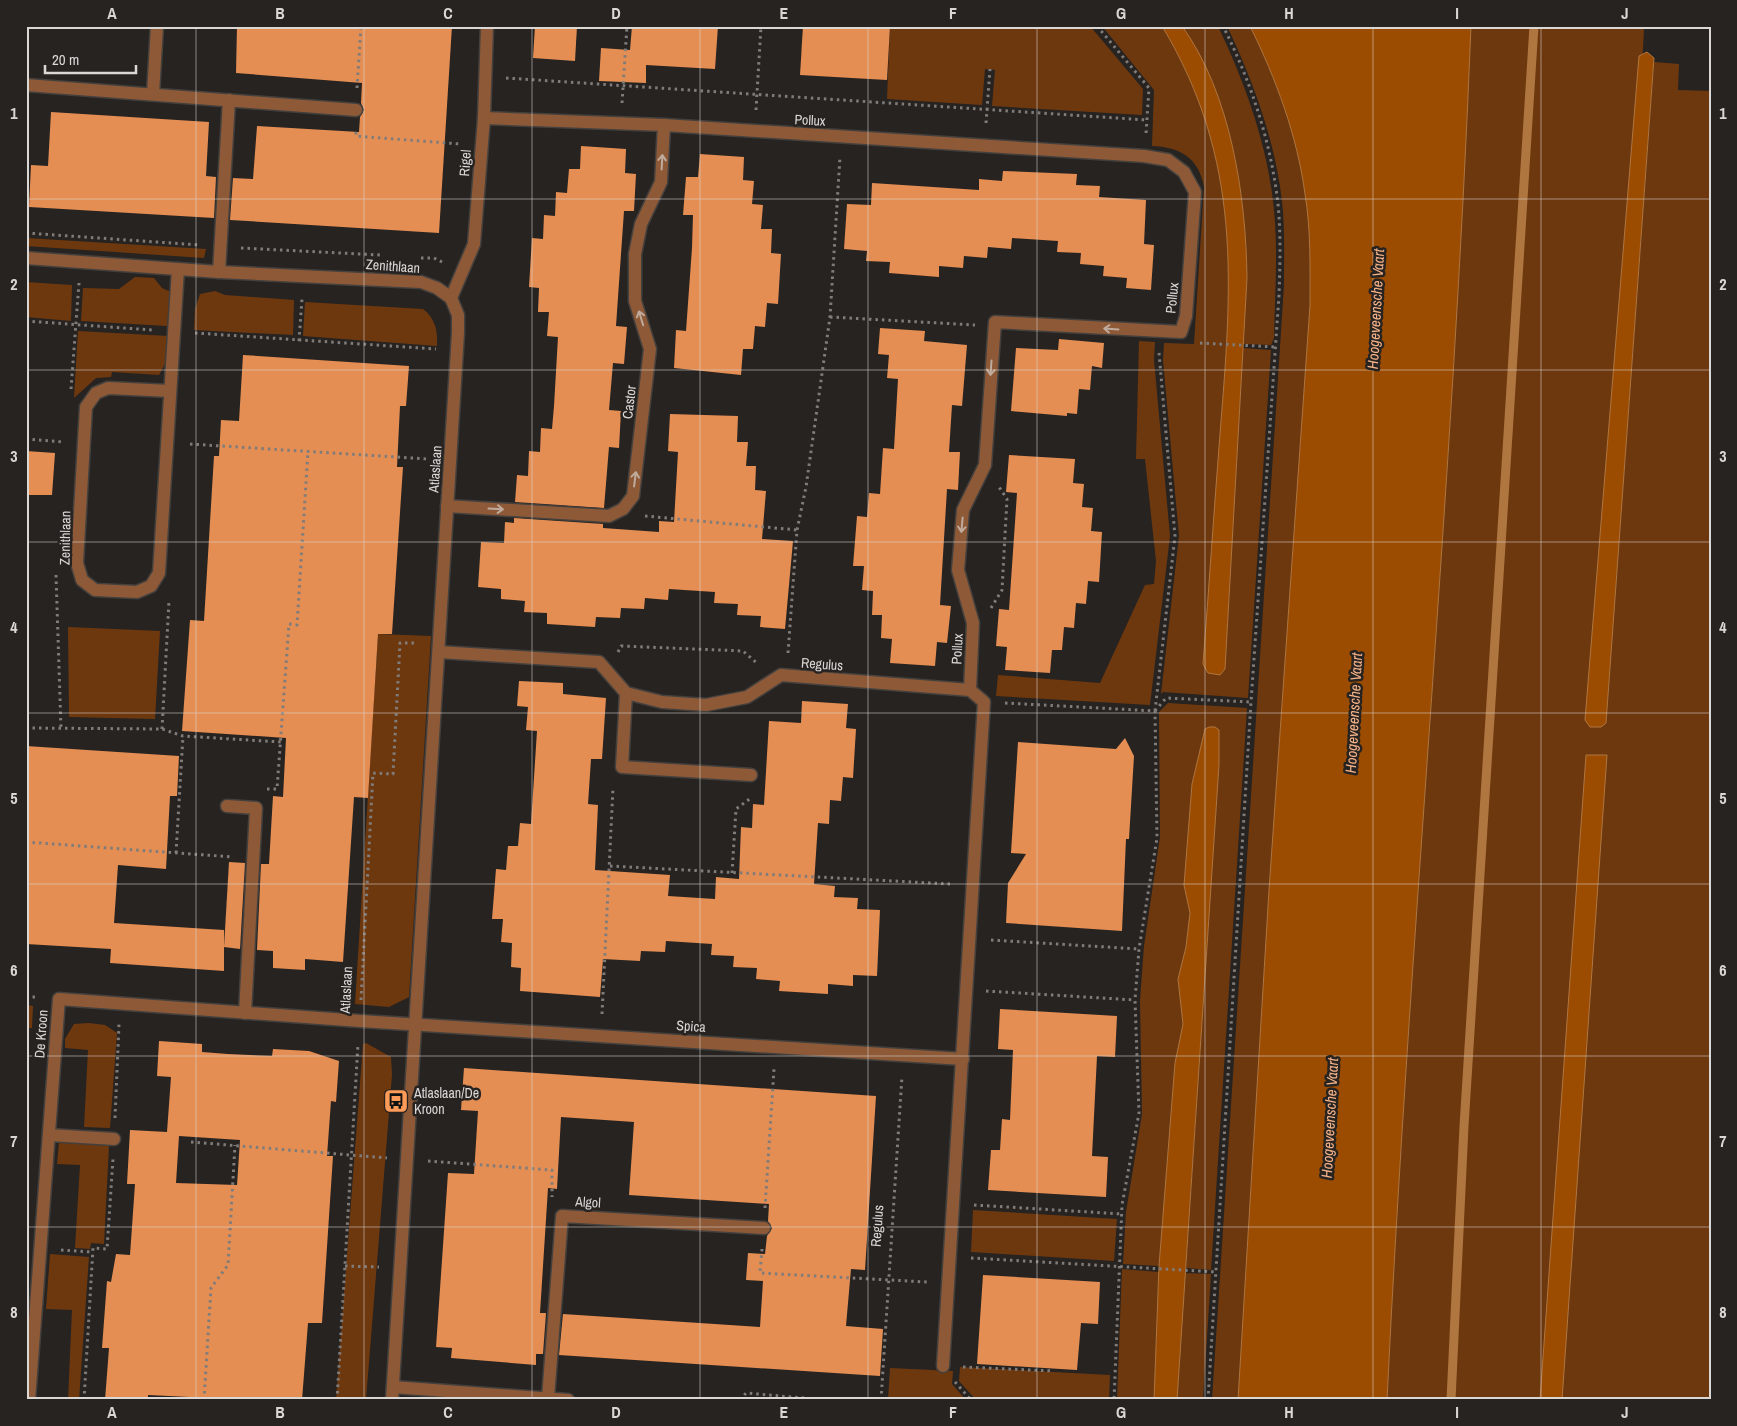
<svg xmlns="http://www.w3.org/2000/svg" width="1737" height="1426" font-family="'Archivo Narrow',sans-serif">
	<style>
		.green { fill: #6e380f }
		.water { fill: #9c4c00; stroke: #af7640 }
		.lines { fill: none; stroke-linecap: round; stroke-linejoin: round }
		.stream { stroke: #af7640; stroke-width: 9 }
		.building { fill: #e48e54; fill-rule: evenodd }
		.minor-casing { stroke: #44403e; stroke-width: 15 }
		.path { stroke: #807c7a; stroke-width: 3; stroke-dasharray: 2.5 4; stroke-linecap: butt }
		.minor { stroke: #8d5936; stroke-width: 12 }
		.oneway { stroke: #bfab9d }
		.grid { fill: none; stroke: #dad7d5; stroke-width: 1; stroke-opacity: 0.55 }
		.labels { text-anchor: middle; stroke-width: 5; stroke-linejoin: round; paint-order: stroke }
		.street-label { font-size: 14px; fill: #dad7d5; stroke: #272321 }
		.poi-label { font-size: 14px; fill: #dad7d5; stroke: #272321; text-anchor: start }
		.water-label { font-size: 15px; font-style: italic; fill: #f4b288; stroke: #272321 }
		.neatline { fill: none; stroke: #dad7d5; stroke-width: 2 }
		.grid-label { font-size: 16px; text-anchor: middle; font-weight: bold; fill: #dad7d5 }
	</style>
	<rect width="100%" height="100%" fill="#272321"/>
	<g class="green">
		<path d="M 890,26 L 1090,26 L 1143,89 L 1142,115 L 992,106 L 995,70 L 985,69 L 982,105 L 887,99 Z"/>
		<path d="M 1102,26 L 1162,26 C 1243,161 1232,284 1220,434 C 1215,510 1209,587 1203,664 L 1220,675 L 1225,669 L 1243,348 L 1271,350 L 1248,698 L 1163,692 L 1161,694 L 1179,536 L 1163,360 L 1164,343 L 1194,344 L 1204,187 C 1199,158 1180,147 1152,146 L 1154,90 Z"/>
		<path d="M 1182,26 L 1218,26 C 1243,79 1264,135 1272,193 C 1279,241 1275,289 1274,338 L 1271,345 L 1243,344 C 1248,253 1248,178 1214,91 C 1206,69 1196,46 1182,26 Z"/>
		<path d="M 1227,26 L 1250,26 C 1276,80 1297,135 1305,194 C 1311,230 1310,268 1310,305 L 1269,890 L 1238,1400 L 1212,1400 L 1284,285 C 1284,257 1285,228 1282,201 C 1275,140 1253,81 1227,26 Z"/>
		<path d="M 1471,26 L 1640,26 L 1644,30 L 1606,723 L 1654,62 L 1679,64 L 1678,90 L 1711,91 L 1711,1400 L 1387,1400 C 1409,942 1453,485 1471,26 Z"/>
		<path d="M 26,238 L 206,249 L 204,258 L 26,246 Z"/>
		<path d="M 135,277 L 154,278 L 162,288 L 171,292 L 167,326 L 81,321 L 83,288 L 119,289 Z"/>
		<path d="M 26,282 L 72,285 L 71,321 L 26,317 Z"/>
		<path d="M 215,291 L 225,295 L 294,300 L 293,335 L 194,330 L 195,309 L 200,294 Z"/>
		<path d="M 305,302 L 423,309 C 435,318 438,331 437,346 L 303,336 Z"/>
		<path d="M 78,331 L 168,336 L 166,362 L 159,375 L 112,372 L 111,377 L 96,378 L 74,398 Z"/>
		<path d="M 1139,341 L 1155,342 L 1154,360 L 1170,536 L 1150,705 L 996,696 L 998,675 L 1100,683 L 1145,585 L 1154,584 L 1156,561 L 1145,459 L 1136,459 Z"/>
		<path d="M 68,627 L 160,631 L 155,719 L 69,717 Z"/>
		<path d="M 378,634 L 431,636 L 409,997 L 389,1007 L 355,1004 Z"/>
		<path d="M 1168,703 L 1247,708 L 1211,1270 L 1186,1268 L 1219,765 L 1205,729 L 1192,784 L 1184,885 L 1190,913 L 1186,947 L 1178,979 L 1183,1024 L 1175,1063 L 1159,1266 L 1123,1264 L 1126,1212 L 1142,1114 L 1140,1001 L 1144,946 L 1160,837 L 1159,712 Z"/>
		<path d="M 26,1005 L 33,1006 L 32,1028 L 26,1028 Z"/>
		<path d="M 89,1023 L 105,1025 L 117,1033 L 110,1128 L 84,1127 L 88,1050 L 65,1048 L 65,1039 L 74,1024 Z"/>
		<path d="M 366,1043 L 391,1057 L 392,1075 L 366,1400 L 336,1400 L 363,1044 Z"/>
		<path d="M 59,1142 L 109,1146 L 104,1244 L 91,1243 L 90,1249 L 75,1248 L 80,1165 L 57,1164 Z"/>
		<path d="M 973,1210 L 1117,1219 L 1114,1261 L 971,1252 Z"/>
		<path d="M 50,1254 L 89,1257 L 79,1400 L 68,1400 L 72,1310 L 46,1309 Z"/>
		<path d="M 1122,1269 L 1159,1272 L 1154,1400 L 1117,1400 Z"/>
		<path d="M 1185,1273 L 1211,1274 L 1203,1400 L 1177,1400 Z"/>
		<path d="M 960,1367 L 1110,1375 L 1109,1400 L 976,1400 L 959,1381 Z"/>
		<path d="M 890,1368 L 953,1371 L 952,1384 L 966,1400 L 888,1400 Z"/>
	</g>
	<g class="water">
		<path d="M 1162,26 L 1182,26 C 1231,94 1246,196 1247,278 L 1225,669 L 1220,675 L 1208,673 L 1203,664 C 1209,587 1214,510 1220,434 C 1232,284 1243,161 1162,26 Z"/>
		<path d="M 1250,26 L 1471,26 C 1453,485 1409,942 1387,1400 L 1238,1400 L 1269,890 L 1310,305 C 1310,268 1311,230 1305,194 C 1297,135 1276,79 1250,26 Z"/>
		<path d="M 1647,52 L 1654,58 L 1606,723 L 1601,727 L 1590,727 L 1585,720 L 1639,56 Z"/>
		<path d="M 1209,727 L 1215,727 L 1219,730 L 1219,765 L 1177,1400 L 1154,1400 L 1159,1266 L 1175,1063 L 1183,1024 L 1178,979 L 1186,947 L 1190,913 L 1184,885 L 1192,784 L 1205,729 Z"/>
		<path d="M 1586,755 L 1607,755 L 1562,1400 L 1540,1400 Z"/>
	</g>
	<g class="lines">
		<path class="stream" d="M 1451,1400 L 1464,1126 L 1534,26"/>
	</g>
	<g class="building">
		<path d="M 237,26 L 452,26 L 439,233 L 230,220 L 233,178 L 253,179 L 257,126 L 359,132 L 360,117 L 364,110 L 361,103 L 362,83 L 236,73 Z"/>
		<path d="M 535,26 L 577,26 L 575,61 L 533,58 Z"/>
		<path d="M 632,26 L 718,26 L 715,69 L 646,65 L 646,83 L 599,81 L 601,48 L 630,50 Z"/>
		<path d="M 803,26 L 890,26 L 887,80 L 800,75 Z"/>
		<path d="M 51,112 L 209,122 L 206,176 L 216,177 L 214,218 L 29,207 L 31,165 L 48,166 Z"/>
		<path d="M 581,146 L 626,149 L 625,173 L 636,174 L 634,211 L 624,211 L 616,326 L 627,327 L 624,364 L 613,363 L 609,410 L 621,411 L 619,448 L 609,447 L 604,508 L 515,502 L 517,475 L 528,476 L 529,451 L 540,452 L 541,428 L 552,429 L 554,406 L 558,337 L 547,336 L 549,312 L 538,312 L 539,288 L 529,287 L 532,238 L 543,239 L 544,215 L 555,216 L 556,192 L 567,193 L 569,169 L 580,169 Z"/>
		<path d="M 700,154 L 744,157 L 743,180 L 754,181 L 752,204 L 763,205 L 761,229 L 772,229 L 771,253 L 781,254 L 778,304 L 767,303 L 765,327 L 755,326 L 753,349 L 743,349 L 741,375 L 674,368 L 676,330 L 686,331 L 692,248 L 693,215 L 683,215 L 686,177 L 698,177 Z"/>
		<path d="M 1003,171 L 1077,174 L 1076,185 L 1100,186 L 1099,197 L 1146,200 L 1144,244 L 1154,245 L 1151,290 L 1126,288 L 1127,278 L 1103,276 L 1104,266 L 1080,264 L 1081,253 L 1057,252 L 1058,241 L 1012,238 L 1011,249 L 988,247 L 987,258 L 964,256 L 963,268 L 939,266 L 939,277 L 889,273 L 890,262 L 866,261 L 867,251 L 844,249 L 847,204 L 871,205 L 872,183 L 979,190 L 979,179 L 1002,181 Z"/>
		<path d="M 880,328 L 925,331 L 924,341 L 967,345 L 962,406 L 952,405 L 949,452 L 960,452 L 958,490 L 947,489 L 940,605 L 951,606 L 947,643 L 937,642 L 935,666 L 890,663 L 892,639 L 881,638 L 882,615 L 872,615 L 873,591 L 862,590 L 864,566 L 853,566 L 857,516 L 867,517 L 869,493 L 880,494 L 883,448 L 894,449 L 898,379 L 887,378 L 889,355 L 878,354 Z"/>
		<path d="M 1059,339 L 1104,343 L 1102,368 L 1092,366 L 1090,390 L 1079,389 L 1077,414 L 1067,413 L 1067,416 L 1011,411 L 1016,348 L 1058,350 Z"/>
		<path d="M 243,355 L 409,366 L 406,406 L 400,406 L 397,467 L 403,467 L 392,634 L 378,634 L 368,798 L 354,797 L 343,962 L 305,959 L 305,970 L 273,968 L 273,951 L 257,950 L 261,864 L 269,864 L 273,796 L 283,797 L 286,738 L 182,731 L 190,620 L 204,621 L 214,456 L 219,456 L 221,420 L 239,421 Z"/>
		<path d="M 670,414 L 738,416 L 737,442 L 748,442 L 746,466 L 756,466 L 755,490 L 766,491 L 762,539 L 793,541 L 785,629 L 760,627 L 761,616 L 737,615 L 738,604 L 714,603 L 715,592 L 669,589 L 668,600 L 645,598 L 644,609 L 621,608 L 620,618 L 596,617 L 595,627 L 547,624 L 547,613 L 524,612 L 525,601 L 501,599 L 501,589 L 478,587 L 481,542 L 504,543 L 505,522 L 514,523 L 514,518 L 603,524 L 603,528 L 659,532 L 659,521 L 674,522 L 678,452 L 668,451 Z"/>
		<path d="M 26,451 L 55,453 L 52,495 L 26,495 Z"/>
		<path d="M 1009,455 L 1075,459 L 1073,483 L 1084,484 L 1082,507 L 1093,508 L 1091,531 L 1102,532 L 1099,582 L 1088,581 L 1086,604 L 1076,603 L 1074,628 L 1064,627 L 1062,650 L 1052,650 L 1050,673 L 1005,670 L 1007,647 L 996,646 L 999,609 L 1009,610 L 1017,493 L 1006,492 Z"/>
		<path d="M 519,681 L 563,683 L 563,694 L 606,698 L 602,759 L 591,759 L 588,804 L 598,805 L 595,870 L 670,875 L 668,896 L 715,899 L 716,877 L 739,879 L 741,827 L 752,828 L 753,804 L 764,805 L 769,721 L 801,723 L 802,701 L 848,704 L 846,728 L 856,729 L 853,778 L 843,777 L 841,801 L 830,800 L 829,824 L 818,823 L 814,884 L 835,886 L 834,897 L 858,898 L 857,909 L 880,910 L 877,976 L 853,975 L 853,986 L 828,984 L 828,994 L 779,991 L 780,981 L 756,979 L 757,968 L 733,967 L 734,956 L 711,955 L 712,944 L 666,941 L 665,952 L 641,951 L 640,961 L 603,959 L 600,997 L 520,991 L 521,968 L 511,967 L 512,943 L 501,942 L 503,919 L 492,919 L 496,869 L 506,870 L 508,846 L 518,846 L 520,823 L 531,824 L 537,731 L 526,730 L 528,707 L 517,706 Z"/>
		<path d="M 1125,738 L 1134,756 L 1129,839 L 1126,839 L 1122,931 L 1006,923 L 1008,883 L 1026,854 L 1011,853 L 1018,742 L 1116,749 Z"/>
		<path d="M 26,746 L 179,756 L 177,796 L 170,796 L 166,869 L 118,865 L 114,923 L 224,930 L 224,971 L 110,963 L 111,949 L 26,944 Z"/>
		<path d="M 229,862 L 245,863 L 240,949 L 224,947 Z"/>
		<path d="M 1000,1009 L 1117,1016 L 1115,1057 L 1097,1056 L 1092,1156 L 1108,1157 L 1106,1197 L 988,1190 L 991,1150 L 1000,1150 L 1002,1119 L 1010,1120 L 1013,1050 L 998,1049 Z"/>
		<path d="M 159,1041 L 202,1044 L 202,1052 L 228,1054 L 272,1056 L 273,1049 L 309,1051 L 339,1061 L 336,1102 L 331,1101 L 327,1156 L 333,1156 L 322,1323 L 308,1323 L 302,1400 L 210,1400 L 210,1398 L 148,1395 L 148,1400 L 105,1400 L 109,1348 L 102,1348 L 107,1281 L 111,1282 L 116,1254 L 130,1255 L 135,1184 L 127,1184 L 130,1130 L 167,1132 L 171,1077 L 157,1076 ZM 179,1136 L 240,1140 L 237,1185 L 176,1183 Z"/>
		<path d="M 464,1068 L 876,1096 L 865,1270 L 851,1269 L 846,1326 L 883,1329 L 880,1376 L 559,1355 L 563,1314 L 760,1327 L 763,1281 L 746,1280 L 748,1253 L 765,1254 L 767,1236 L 772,1228 L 768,1221 L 769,1204 L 629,1195 L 634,1122 L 561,1117 L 557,1189 L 548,1188 L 540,1313 L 546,1313 L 543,1354 L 536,1354 L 536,1365 L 451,1358 L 452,1348 L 436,1347 L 448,1173 L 474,1174 L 478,1111 L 461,1110 Z"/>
		<path d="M 983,1275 L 1100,1282 L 1098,1324 L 1081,1323 L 1077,1370 L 977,1364 Z"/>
	</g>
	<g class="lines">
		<defs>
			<g id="minor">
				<path d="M 26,85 L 356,110"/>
				<path d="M 153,94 L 157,26"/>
				<path d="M 484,118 L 664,125 L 1144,156 L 1168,160 L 1184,172 L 1195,192 L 1186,316 L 1181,332 L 995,322 L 985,465 L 963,510 L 958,570 L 973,623 L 970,690"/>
				<path d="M 26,258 L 219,272 L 421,282 L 437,288 L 451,298"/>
				<path d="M 219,272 L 229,100"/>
				<path d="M 451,298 L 474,244 L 484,118 L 487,26"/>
				<path d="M 170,391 L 108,388 L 96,393 L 86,407 L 77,563 L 82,580 L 95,590 L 137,592 L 151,586 L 159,573 L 178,269"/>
				<path d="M 447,506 L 609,516 L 623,509 L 633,496 L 650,349 L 635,301 L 635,254 L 641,224 L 661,182 L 664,125"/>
				<path d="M 439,652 L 599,662 L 626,693 L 662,702 L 706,705 L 747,697 L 781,675 L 970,690 L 984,702 L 943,1366"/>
				<path d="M 626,693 L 622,767 L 751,775"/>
				<path d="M 227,806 L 256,808 L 245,1013"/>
				<path d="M 49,1135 L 114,1139"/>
				<path d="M 393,1387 L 568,1400"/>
				<path d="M 548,1398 L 562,1216 L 764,1228"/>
				<path d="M 29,1400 L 59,999 L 360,1021 L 963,1059"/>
				<path d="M 392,1400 L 458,333 L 458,315 L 451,298"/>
			</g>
		</defs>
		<use href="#minor" class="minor-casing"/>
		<g class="path">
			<path d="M 1097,26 L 1149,88 L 1146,134"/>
			<path d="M 506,78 L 1147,120"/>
			<path d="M 357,88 L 361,26"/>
			<path d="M 622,103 L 627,26"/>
			<path d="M 756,110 L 761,26"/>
			<path d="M 986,123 L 990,69"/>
			<path d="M 356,132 L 356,136 L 460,144"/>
			<path d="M 26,233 L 200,245"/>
			<path d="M 241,248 L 380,255"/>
			<path d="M 421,258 L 434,258 L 444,263"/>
			<path d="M 830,317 L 975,325"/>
			<path d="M 26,321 L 152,330"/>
			<path d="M 195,333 L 436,349"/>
			<path d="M 299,341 L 302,299"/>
			<path d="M 1200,343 L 1276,347"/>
			<path d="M 71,389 L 79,283"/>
			<path d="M 26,439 L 63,442"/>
			<path d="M 190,444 L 428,459"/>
			<path d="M 645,516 L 797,530"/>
			<path d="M 56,575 L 61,729"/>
			<path d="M 991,608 L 1002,590 L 1007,499 L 999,487"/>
			<path d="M 618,652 L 621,646 L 743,651 L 758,664"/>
			<path d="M 788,653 L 797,530 L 806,487 L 830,317 L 840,157"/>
			<path d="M 1005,703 L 1155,711 L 1157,838 L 1139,949 L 1135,1000 L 1139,1113 L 1122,1205 L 1114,1400"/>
			<path d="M 1155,711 L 1175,536 L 1159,353"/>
			<path d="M 1155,711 L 1166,698 L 1251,702"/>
			<path d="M 26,728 L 162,729 L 183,736 L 281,742"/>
			<path d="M 162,729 L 169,601"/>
			<path d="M 267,789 L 277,789 L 289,624 L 297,625 L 308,451"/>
			<path d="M 26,842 L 233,857"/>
			<path d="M 176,853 L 183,736"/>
			<path d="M 610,866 L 950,884"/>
			<path d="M 732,873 L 736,809 L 751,798"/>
			<path d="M 991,940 L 1139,949"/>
			<path d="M 986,991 L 1135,1000"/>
			<path d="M 26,997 L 38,997"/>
			<path d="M 361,1000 L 373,773 L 393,774 L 400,643 L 418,643"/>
			<path d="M 602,1014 L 613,788"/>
			<path d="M 115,1118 L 119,1024"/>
			<path d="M 191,1142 L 387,1158"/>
			<path d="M 428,1161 L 552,1170 L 552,1197"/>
			<path d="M 974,1205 L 1122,1214"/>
			<path d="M 765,1208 L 774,1069"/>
			<path d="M 762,1249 L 760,1273 L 927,1282"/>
			<path d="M 61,1250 L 92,1252"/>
			<path d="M 971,1258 L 1216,1272"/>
			<path d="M 345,1266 L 379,1267"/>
			<path d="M 963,1367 L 1053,1371"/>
			<path d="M 955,1382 L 971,1400"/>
			<path d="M 84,1400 L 93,1248 L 107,1249 L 113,1159"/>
			<path d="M 204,1400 L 211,1288 L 228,1265 L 235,1145"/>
			<path d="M 337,1400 L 358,1044"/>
			<path d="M 740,1400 L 746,1393 L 826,1400"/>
			<path d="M 881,1400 L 902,1076"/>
			<path d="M 1208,1400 L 1251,702 L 1279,295 C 1280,265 1281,234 1278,204 C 1271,142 1251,82 1223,26"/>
		</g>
		<use href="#minor" class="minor"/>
	</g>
	<defs><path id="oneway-shaft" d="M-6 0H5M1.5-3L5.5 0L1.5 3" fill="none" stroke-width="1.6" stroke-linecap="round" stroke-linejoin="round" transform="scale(1.25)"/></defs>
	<g class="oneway">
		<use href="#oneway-shaft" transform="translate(662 162) rotate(-87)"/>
		<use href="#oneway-shaft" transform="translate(641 318) rotate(-107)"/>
		<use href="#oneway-shaft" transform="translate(1111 329) rotate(-176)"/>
		<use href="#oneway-shaft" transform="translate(991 368) rotate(94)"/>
		<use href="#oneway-shaft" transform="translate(635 479) rotate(-83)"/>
		<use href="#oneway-shaft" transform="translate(496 509) rotate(3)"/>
		<use href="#oneway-shaft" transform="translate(962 525) rotate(95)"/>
	</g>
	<path class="grid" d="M 196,26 L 196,1400M 364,26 L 364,1400M 532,26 L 532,1400M 700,26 L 700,1400M 868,26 L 868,1400M 1037,26 L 1037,1400M 1205,26 L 1205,1400M 1373,26 L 1373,1400M 1541,26 L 1541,1400M 26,199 L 1711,199M 26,370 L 1711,370M 26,542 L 1711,542M 26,713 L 1711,713M 26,884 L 1711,884M 26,1056 L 1711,1056M 26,1227 L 1711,1227"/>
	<defs>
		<symbol id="bus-square" viewBox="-11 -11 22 22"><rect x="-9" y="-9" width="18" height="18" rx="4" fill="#fe9b58" stroke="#272321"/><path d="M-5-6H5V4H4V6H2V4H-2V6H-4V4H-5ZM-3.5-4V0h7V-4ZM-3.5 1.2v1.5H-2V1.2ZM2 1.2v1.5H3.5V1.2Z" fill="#111"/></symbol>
	</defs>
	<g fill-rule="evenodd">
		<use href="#bus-square" x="382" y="1087" width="28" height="28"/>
	</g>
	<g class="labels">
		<g class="street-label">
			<text transform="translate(810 120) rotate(3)" y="5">Pollux</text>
			<text transform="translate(465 163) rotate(-86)" y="5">Rigel</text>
			<text transform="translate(393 266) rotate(4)" y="5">Zenithlaan</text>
			<text transform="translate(1172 298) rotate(-84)" y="5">Pollux</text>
			<text transform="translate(629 402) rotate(-83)" y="5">Castor</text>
			<text transform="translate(435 469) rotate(-86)" y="5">Atlaslaan</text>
			<text transform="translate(65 538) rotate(-89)" y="5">Zenithlaan</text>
			<text transform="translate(957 649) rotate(-87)" y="5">Pollux</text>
			<text transform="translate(822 664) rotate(4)" y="5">Regulus</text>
			<text transform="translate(346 990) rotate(-87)" y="5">Atlaslaan</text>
			<text transform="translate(691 1026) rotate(4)" y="5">Spica</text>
			<text transform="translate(41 1034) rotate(-86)" y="5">De Kroon</text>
			<text transform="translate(588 1202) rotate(3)" y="5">Algol</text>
			<text transform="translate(877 1226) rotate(-86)" y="5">Regulus</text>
		</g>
		<g class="poi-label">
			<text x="414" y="1098">Atlaslaan/De<tspan x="414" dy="16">Kroon</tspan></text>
		</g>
		<g class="water-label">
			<text transform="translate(1376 309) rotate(-87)" y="5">Hoogeveensche Vaart</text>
			<text transform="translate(1354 713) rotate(-87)" y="5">Hoogeveensche Vaart</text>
			<text transform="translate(1330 1118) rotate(-87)" y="5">Hoogeveensche Vaart</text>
		</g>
	</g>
	<rect width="1737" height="1426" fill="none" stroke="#272321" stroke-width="55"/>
	<path d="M45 65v8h91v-8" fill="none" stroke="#dad7d5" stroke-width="2.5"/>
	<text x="52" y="65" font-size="15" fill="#dad7d5" stroke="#272321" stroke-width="4" paint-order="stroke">20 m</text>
	<rect x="28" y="28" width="1682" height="1370" class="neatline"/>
	<g class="grid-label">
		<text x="112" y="19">A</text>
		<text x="280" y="19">B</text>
		<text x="448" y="19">C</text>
		<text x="616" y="19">D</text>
		<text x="784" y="19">E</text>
		<text x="953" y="19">F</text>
		<text x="1121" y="19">G</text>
		<text x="1289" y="19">H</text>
		<text x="1457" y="19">I</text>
		<text x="1625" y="19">J</text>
		<text x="14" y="119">1</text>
		<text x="1723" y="119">1</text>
		<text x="14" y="290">2</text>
		<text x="1723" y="290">2</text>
		<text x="14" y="462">3</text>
		<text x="1723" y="462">3</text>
		<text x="14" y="633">4</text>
		<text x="1723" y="633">4</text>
		<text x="14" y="804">5</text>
		<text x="1723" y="804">5</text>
		<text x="14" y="976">6</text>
		<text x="1723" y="976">6</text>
		<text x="14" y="1147">7</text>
		<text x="1723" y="1147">7</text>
		<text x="14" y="1318">8</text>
		<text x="1723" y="1318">8</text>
		<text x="112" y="1418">A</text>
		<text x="280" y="1418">B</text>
		<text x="448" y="1418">C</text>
		<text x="616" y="1418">D</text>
		<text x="784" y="1418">E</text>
		<text x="953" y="1418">F</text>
		<text x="1121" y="1418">G</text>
		<text x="1289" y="1418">H</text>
		<text x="1457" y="1418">I</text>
		<text x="1625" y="1418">J</text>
	</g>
</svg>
